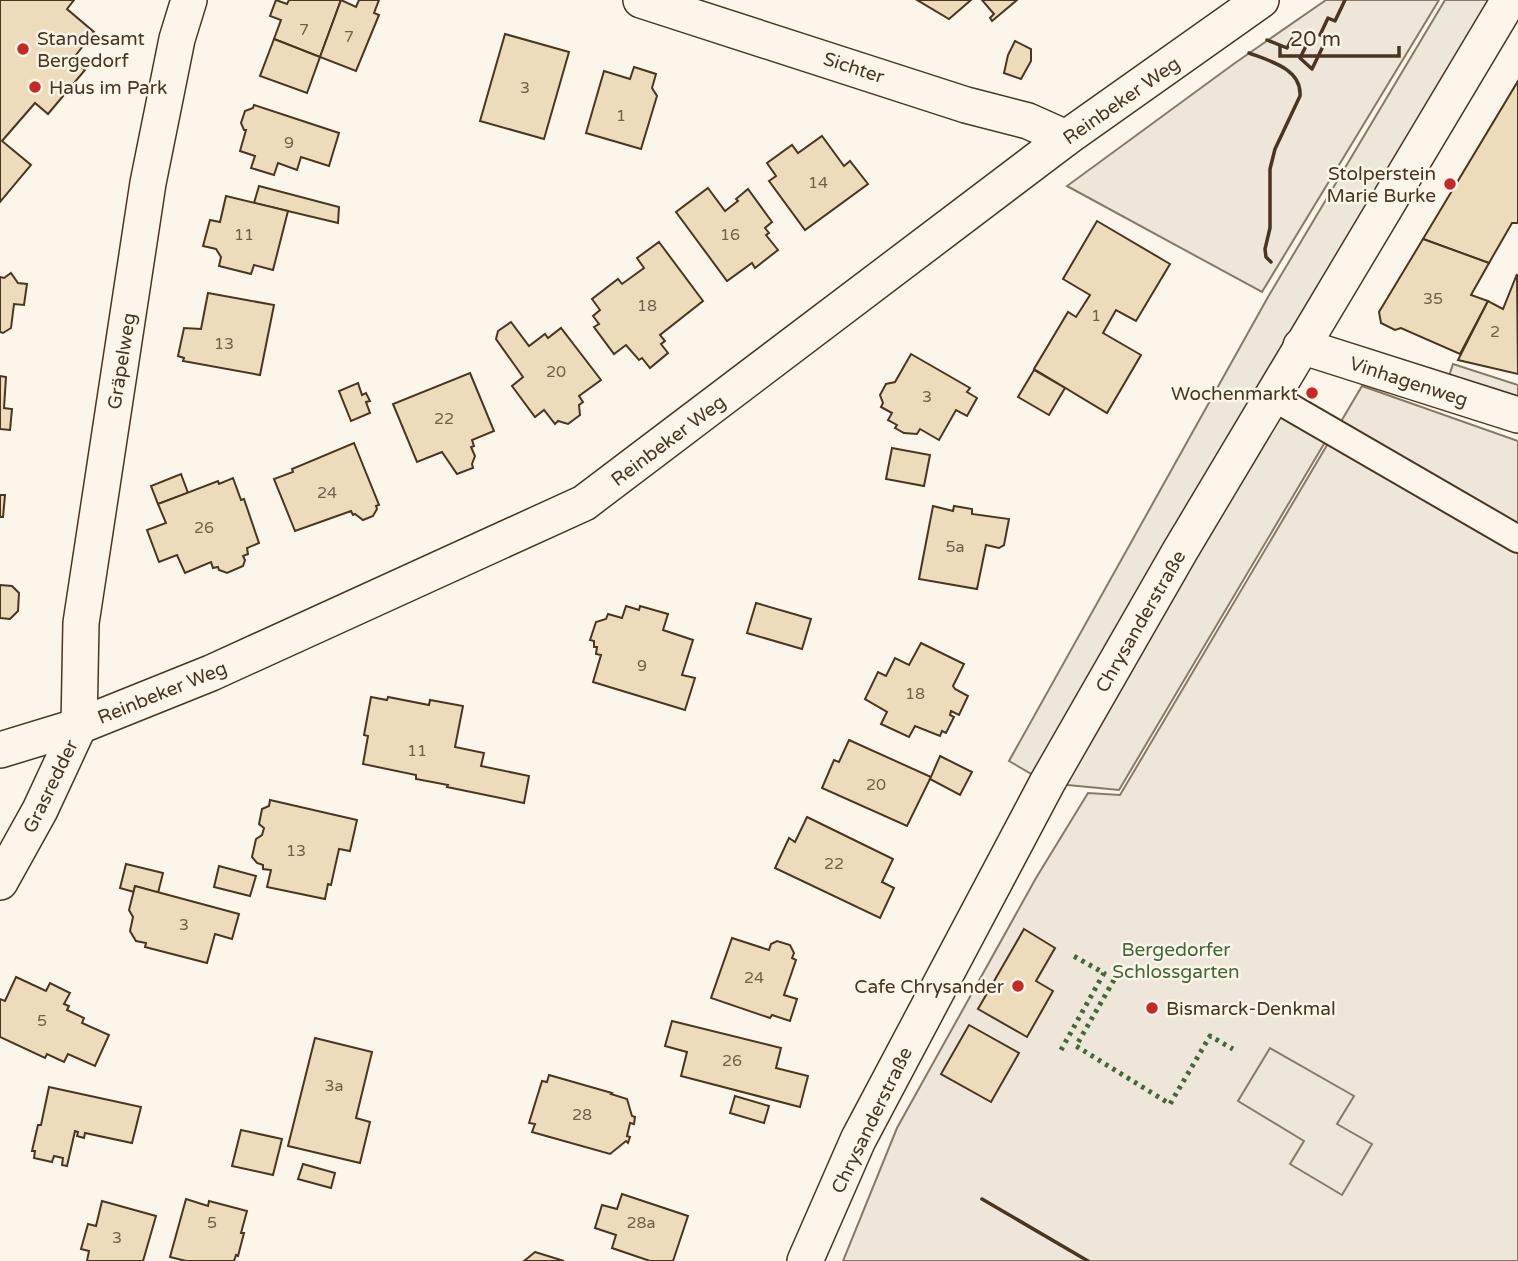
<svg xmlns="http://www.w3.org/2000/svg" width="1518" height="1261" font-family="'Varela Round',sans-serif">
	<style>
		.green { fill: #ede6d9; stroke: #887966; stroke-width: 2 }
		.parking { fill: #ede7d9; stroke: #887966; stroke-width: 2 }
		.building { fill: #ecdcbc; stroke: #4a3520; stroke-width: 2 }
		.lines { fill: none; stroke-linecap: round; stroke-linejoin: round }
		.pedestrian-casing { stroke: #4a3520; stroke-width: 30 }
		.minor-casing { stroke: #4a3520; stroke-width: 38 }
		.pedestrian { stroke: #fbf6e9; stroke-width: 26 }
		.minor { stroke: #fbf6e9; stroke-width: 35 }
		.hedge { stroke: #436837; stroke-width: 5; stroke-dasharray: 3.5 5; stroke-linecap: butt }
		.wall { stroke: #4a3520; stroke-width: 3.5 }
		.poi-dot { fill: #c62828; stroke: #fbf6e9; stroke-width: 2.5 }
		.labels { text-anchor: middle; stroke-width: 5; stroke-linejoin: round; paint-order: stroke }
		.number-label { font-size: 16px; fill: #725f47 }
		.poi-label { font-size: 19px; fill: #4a3520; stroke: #fbf6e9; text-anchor: start }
		.street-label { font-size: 19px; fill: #4a3520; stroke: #fbf6e9 }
		.park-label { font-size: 19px; fill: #436837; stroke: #fbf6e9 }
	</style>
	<rect width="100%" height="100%" fill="#fbf6e9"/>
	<g class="green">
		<path d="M 1326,0 L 1439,0 L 1262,292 L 1067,186 L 1235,63 Z"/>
		<path d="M 1362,386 L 1518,441 L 1518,1261 L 843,1261 L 897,1128 L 1036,878 L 1088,793 L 1120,795 Z"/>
	</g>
	<g class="parking">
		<path d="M 1445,0 L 1493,0 L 1262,391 L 1331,432 L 1119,790 L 1047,783 L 1009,761 L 1268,297 Z"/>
		<path d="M 1453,364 L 1518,385 L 1518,402 L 1448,379 Z"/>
		<path d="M 1270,1048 L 1354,1096 L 1337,1124 L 1372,1144 L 1342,1195 L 1290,1164 L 1304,1141 L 1238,1101 Z"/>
	</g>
	<g class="building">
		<path d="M 0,0 L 74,0 L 67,9 L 94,32 L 72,60 L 85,70 L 48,114 L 35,103 L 2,141 L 31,165 L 0,202 Z"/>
		<path d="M 276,0 L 287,4 L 289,0 L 341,0 L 320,57 L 274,39 L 281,20 L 270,16 Z"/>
		<path d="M 341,0 L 356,7 L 359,0 L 379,0 L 374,13 L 379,15 L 356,71 L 320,57 Z"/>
		<path d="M 917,0 L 971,0 L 949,19 Z"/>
		<path d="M 982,0 L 1017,0 L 992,21 L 990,18 L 994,14 Z"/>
		<path d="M 505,34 L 569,52 L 544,139 L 480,121 Z"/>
		<path d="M 274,39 L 320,57 L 307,93 L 260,76 Z"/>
		<path d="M 1015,41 L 1031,49 L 1031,61 L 1021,79 L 1004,73 L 1008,55 Z"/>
		<path d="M 634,67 L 656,74 L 652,88 L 657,96 L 641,149 L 586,133 L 604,71 L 630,79 Z"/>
		<path d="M 1518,81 L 1518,223 L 1512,223 L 1489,263 L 1423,239 Z"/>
		<path d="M 254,105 L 339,133 L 329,166 L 301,157 L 297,170 L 278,163 L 274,175 L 251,168 L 255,156 L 240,151 L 246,130 L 244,130 L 241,123 L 245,111 L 253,108 Z"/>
		<path d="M 822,136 L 844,166 L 850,161 L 868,184 L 805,230 L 769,181 L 776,176 L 767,163 L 792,145 L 798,153 Z"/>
		<path d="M 259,186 L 339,207 L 338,223 L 254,203 Z"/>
		<path d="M 708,188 L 725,211 L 738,201 L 736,199 L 748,189 L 772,222 L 765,228 L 769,233 L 766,235 L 778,250 L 755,268 L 752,263 L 727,281 L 676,212 Z"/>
		<path d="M 226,196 L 288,211 L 273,270 L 254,265 L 251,274 L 219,266 L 221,257 L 216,249 L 203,246 L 210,220 L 220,222 Z"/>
		<path d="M 1097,221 L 1170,264 L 1136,321 L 1116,310 L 1103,333 L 1141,355 L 1107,413 L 1034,369 L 1068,312 L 1076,317 L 1090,295 L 1063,279 Z"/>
		<path d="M 1423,239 L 1489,263 L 1471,295 L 1488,301 L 1460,354 L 1401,328 L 1395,330 L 1381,323 L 1379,312 Z"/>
		<path d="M 659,242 L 703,301 L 660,335 L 665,341 L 661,344 L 668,353 L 650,368 L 642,358 L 639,360 L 626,345 L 614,354 L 594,327 L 599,324 L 593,316 L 600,310 L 592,299 L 618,279 L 622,284 L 644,268 L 637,258 Z"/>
		<path d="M 11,273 L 18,283 L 27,284 L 24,305 L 14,304 L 11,328 L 3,333 L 0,332 L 0,277 L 4,278 Z"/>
		<path d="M 1517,274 L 1518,374 L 1458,360 L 1488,301 L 1503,309 Z"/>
		<path d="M 208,293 L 274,305 L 260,375 L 183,361 L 184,358 L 178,356 L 184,328 L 201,329 Z"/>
		<path d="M 511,322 L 529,346 L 545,334 L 548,338 L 561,328 L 601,380 L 579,396 L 583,402 L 579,405 L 580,415 L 568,424 L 558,421 L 555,424 L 544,410 L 535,417 L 512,386 L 523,377 L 496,339 L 498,331 Z"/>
		<path d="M 911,354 L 970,388 L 967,392 L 977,398 L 967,416 L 956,410 L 939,440 L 920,429 L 917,434 L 904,433 L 895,428 L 897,425 L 888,420 L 892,413 L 881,407 L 883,403 L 880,395 L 886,384 L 895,382 Z"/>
		<path d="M 1034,370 L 1065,388 L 1049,415 L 1018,397 Z"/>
		<path d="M 470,373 L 494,431 L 472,440 L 474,446 L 471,447 L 475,456 L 472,464 L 473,468 L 457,474 L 442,452 L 417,462 L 393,404 Z"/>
		<path d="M 0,376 L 6,377 L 4,408 L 12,409 L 10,430 L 0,429 Z"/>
		<path d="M 358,383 L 362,395 L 366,393 L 370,401 L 366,402 L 370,413 L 351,421 L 339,391 Z"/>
		<path d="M 354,443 L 379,505 L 376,506 L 377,509 L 373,516 L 363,520 L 355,514 L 353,515 L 351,511 L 295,531 L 274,479 L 293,472 L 292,469 Z"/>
		<path d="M 892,448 L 930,455 L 924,486 L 886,479 Z"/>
		<path d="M 181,474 L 188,493 L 158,504 L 151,486 Z"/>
		<path d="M 233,478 L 241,500 L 244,499 L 259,543 L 247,548 L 248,554 L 243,556 L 245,560 L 243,566 L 227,573 L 219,570 L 218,567 L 213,568 L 211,562 L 185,573 L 177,555 L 159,562 L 147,530 L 166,523 L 158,504 L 218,481 L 219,484 Z"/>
		<path d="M 0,495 L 5,495 L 3,517 L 0,517 Z"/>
		<path d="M 933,506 L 953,511 L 954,506 L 972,509 L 972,514 L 1009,519 L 1004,545 L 999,548 L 986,545 L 977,589 L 919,579 Z"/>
		<path d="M 0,585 L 12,586 L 19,593 L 18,611 L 10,619 L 0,618 Z"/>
		<path d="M 756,603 L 811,619 L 802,649 L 747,633 Z"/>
		<path d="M 626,606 L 639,610 L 640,606 L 668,614 L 663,630 L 693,640 L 682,675 L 695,678 L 685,710 L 593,682 L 601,655 L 596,654 L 597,647 L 594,647 L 594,641 L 590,640 L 596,622 L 606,619 L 608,614 L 622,618 Z"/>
		<path d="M 921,643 L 964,664 L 953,686 L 955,689 L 968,696 L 959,715 L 951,711 L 950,715 L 954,717 L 946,733 L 942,731 L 940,736 L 915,726 L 909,737 L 881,724 L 887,712 L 865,699 L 878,672 L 886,676 L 895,658 L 909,665 Z"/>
		<path d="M 371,697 L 387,700 L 388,697 L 429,705 L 430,700 L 463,706 L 455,747 L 484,753 L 481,766 L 529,776 L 524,803 L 447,787 L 448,785 L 416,779 L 416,775 L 363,764 L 368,736 L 364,735 Z"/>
		<path d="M 849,740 L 931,777 L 907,826 L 822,788 L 834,760 L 839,762 Z"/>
		<path d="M 940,756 L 972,772 L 960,795 L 930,779 Z"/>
		<path d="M 270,800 L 357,820 L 350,851 L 339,849 L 331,885 L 328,884 L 325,899 L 267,887 L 271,870 L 263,869 L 263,865 L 257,863 L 252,857 L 256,839 L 262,835 L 264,828 L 259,824 L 262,809 L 269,806 Z"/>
		<path d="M 807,817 L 893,859 L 882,882 L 894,888 L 880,918 L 775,868 L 789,838 L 795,842 Z"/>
		<path d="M 126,864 L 163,873 L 158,893 L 135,886 L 134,892 L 120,888 Z"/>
		<path d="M 219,866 L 256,876 L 250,896 L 214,887 Z"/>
		<path d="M 135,886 L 239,914 L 232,939 L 215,934 L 207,963 L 145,947 L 146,943 L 136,941 L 130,931 L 133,917 L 129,910 Z"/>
		<path d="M 1024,929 L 1055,948 L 1036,981 L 1053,991 L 1027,1037 L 978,1009 Z"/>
		<path d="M 732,938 L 769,950 L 771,944 L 777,941 L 790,945 L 794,953 L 792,958 L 796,960 L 784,995 L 797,999 L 790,1021 L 772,1015 L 770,1018 L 711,998 Z"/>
		<path d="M 16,977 L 46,991 L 50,983 L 70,993 L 64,1004 L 69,1006 L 67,1010 L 84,1018 L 82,1023 L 109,1035 L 95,1066 L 68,1054 L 64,1062 L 47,1054 L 45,1058 L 0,1037 L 0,999 L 5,1001 Z"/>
		<path d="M 672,1021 L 781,1048 L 776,1068 L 808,1076 L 800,1107 L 681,1076 L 687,1052 L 665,1046 Z"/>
		<path d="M 969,1025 L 1019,1053 L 991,1102 L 941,1074 Z"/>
		<path d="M 315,1038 L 372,1052 L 356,1118 L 370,1122 L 360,1163 L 288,1146 Z"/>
		<path d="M 549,1075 L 612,1093 L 611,1094 L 627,1099 L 632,1116 L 635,1117 L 634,1124 L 630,1123 L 627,1136 L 630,1137 L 628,1143 L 626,1141 L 610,1154 L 532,1132 L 535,1124 L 529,1123 L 542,1081 L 547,1082 Z"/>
		<path d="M 49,1087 L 141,1107 L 132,1143 L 85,1133 L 84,1138 L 77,1136 L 78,1132 L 75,1131 L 67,1166 L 62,1165 L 63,1158 L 54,1156 L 52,1162 L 34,1158 L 35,1151 L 32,1151 L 38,1125 L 41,1125 Z"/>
		<path d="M 735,1096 L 769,1106 L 764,1123 L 730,1113 Z"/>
		<path d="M 241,1130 L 282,1139 L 273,1175 L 232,1166 Z"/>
		<path d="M 303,1164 L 335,1173 L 331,1188 L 298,1179 Z"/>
		<path d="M 622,1194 L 688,1216 L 673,1261 L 650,1261 L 612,1248 L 616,1235 L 595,1228 L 602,1205 L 617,1209 Z"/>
		<path d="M 186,1199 L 208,1206 L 209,1201 L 247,1211 L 241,1233 L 244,1233 L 238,1256 L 236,1255 L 234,1261 L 186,1261 L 170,1257 Z"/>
		<path d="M 102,1201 L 156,1216 L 143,1261 L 87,1261 L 89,1251 L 81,1249 L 88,1224 L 96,1226 Z"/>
		<path d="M 535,1252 L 564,1261 L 524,1261 Z"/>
	</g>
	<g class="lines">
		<defs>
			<path id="pedestrian" d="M 1271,396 L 1518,539"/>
			<g id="minor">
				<path d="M 641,0 L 966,105 L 1028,121 L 1066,138"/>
				<path d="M 1301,346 L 1518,415"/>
				<path d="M 0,750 L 79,726 L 211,673 L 584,503 L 1066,138 L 1261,0"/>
				<path d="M 0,882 L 40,810 L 79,726 L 81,623 L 148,183 L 177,39 L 189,0"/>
				<path d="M 805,1261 L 858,1140 L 1047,783 L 1180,551 L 1509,0"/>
			</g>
		</defs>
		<use href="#pedestrian" class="pedestrian-casing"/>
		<use href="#minor" class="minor-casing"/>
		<use href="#pedestrian" class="pedestrian"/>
		<use href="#minor" class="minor"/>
		<g class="hedge">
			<path d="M 1114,980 L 1076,1046 L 1170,1104 L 1210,1036 L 1233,1049"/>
			<path d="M 1061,1050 L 1104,973 L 1070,954"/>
		</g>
		<g class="wall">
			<path d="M 1267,40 L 1287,48 L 1292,39 L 1306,46 L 1300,58 L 1312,69 L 1327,38 L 1320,35 L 1328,18 L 1335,21 L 1345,0"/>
			<path d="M 1249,53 C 1270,61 1302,69 1300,96 L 1275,149 L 1270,169 L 1270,228 L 1265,249 L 1266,257 L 1271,262"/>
			<path d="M 982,1199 L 1088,1261"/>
		</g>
	</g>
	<g class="poi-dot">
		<circle cx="23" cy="49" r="7"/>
		<circle cx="35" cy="87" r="7"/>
		<circle cx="1450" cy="184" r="7"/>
		<circle cx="1312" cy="393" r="7"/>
		<circle cx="1018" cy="986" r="7"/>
		<circle cx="1152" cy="1008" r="7"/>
	</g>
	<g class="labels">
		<g class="number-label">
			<text x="304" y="35">7</text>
			<text x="349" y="42">7</text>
			<text x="525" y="93">3</text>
			<text x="621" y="121">1</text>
			<text x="289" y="148">9</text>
			<text x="818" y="188">14</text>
			<text x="244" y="240">11</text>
			<text x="730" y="240">16</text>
			<text x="1433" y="304">35</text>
			<text x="647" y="311">18</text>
			<text x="1096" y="321">1</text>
			<text x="1495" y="337">2</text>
			<text x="224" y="349">13</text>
			<text x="556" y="377">20</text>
			<text x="927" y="402">3</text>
			<text x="444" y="424">22</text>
			<text x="327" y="498">24</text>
			<text x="204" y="533">26</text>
			<text x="955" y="552">5a</text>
			<text x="642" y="671">9</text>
			<text x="915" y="699">18</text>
			<text x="417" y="756">11</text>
			<text x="876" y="790">20</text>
			<text x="296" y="856">13</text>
			<text x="834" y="869">22</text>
			<text x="184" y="930">3</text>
			<text x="754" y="983">24</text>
			<text x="42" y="1026">5</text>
			<text x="732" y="1066">26</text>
			<text x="334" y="1091">3a</text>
			<text x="582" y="1120">28</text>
			<text x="212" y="1228">5</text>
			<text x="641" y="1228">28a</text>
			<text x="117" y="1243">3</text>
		</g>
		<g class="poi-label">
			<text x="37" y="45">Standesamt<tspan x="37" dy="22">Bergedorf</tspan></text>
			<text x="49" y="94">Haus im Park</text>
			<text x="1436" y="180" text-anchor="end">Stolperstein<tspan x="1436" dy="22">Marie Burke</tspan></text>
			<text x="1298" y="400" text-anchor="end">Wochenmarkt</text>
			<text x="1004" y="993" text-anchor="end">Cafe Chrysander</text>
			<text x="1166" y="1015">Bismarck-Denkmal</text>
		</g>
		<g class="street-label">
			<text transform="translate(854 67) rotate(18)" y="7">Sichter</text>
			<text transform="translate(1121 100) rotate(-35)" y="7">Reinbeker Weg</text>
			<text transform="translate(121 361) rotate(-81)" y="7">Gräpelweg</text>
			<text transform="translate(1409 381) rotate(18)" y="7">Vinhagenweg</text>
			<text transform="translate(668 440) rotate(-37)" y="7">Reinbeker Weg</text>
			<text transform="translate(1140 621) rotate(-60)" y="7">Chrysanderstraße</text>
			<text transform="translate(162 692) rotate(-22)" y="7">Reinbeker Weg</text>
			<text transform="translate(50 786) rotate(-64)" y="7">Grasredder</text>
			<text transform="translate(871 1120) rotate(-64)" y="7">Chrysanderstraße</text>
		</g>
		<g class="park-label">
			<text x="1176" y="956">Bergedorfer<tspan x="1176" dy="22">Schlossgarten</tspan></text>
		</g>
	</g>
	<path d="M1280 46v10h119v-10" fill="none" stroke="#4a3520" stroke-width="3.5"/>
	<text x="1290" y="46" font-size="21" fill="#4a3520" stroke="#fbf6e9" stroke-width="5" paint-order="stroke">20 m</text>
</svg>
